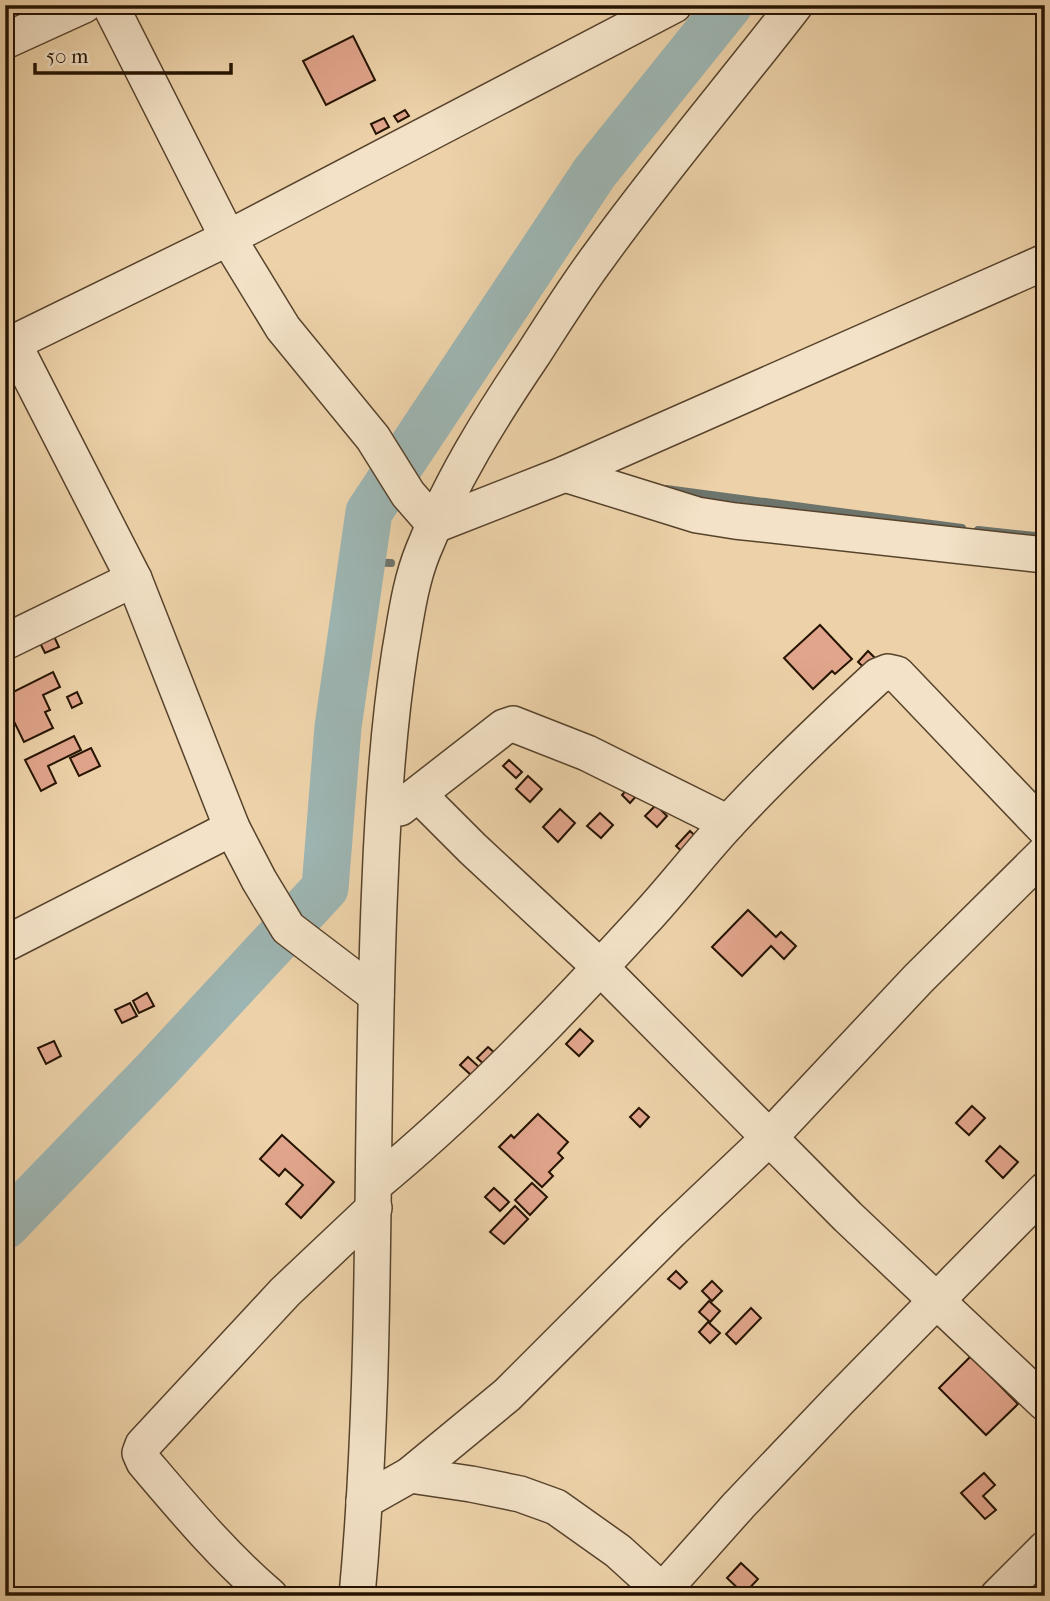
<svg xmlns="http://www.w3.org/2000/svg" width="1050" height="1601" font-family="'IM FELL French Canon',serif">
	<style>
		.lines { fill: none; stroke-linecap: round; stroke-linejoin: round }
		.stream { stroke: #6d746c; stroke-width: 8 }
		.river { stroke: #9db5b2; stroke-width: 47 }
		.building { fill: #e1a58c; stroke: #251302; stroke-width: 2 }
		.minor-casing { stroke: #57432c; stroke-width: 38 }
		.minor { stroke: #f3e2c7; stroke-width: 35 }
	</style>
	<rect width="100%" height="100%" fill="#edd2a9"/>
	<filter id="stains"><feTurbulence type="fractalNoise" baseFrequency=".00286" numOctaves="4"/><feColorMatrix values="0 0 0 0 .2 0 0 0 0 .09 0 0 0 0 .02 0 0 0 .5 -.17"/></filter>
	<radialGradient id="worn" r=".72"><stop offset=".6" stop-color="#630" stop-opacity="0"/><stop offset="1" stop-color="#630" stop-opacity=".3"/></radialGradient>
	<g class="lines">
		<g class="stream">
			<path d="M 666,489 L 962,528"/>
			<path d="M 978,530 L 1045,537"/>
			<path d="M 361,562 L 391,563"/>
		</g>
		<path class="river" d="M 5,1226 L 158,1068 L 325,888 L 338,727 L 369,512 L 595,172 L 729,5"/>
	</g>
	<g class="building">
		<path d="M 353,36 L 375,80 L 326,105 L 303,61 Z"/>
		<path d="M 405,110 L 409,116 L 398,122 L 394,116 Z"/>
		<path d="M 384,118 L 389,127 L 376,134 L 371,124 Z"/>
		<path d="M 820,625 L 852,659 L 835,674 L 832,671 L 813,689 L 784,658 Z"/>
		<path d="M 52,632 L 59,647 L 45,653 L 38,639 Z"/>
		<path d="M 868,651 L 879,662 L 869,672 L 858,662 Z"/>
		<path d="M 53,672 L 60,687 L 43,695 L 50,710 L 45,712 L 53,728 L 24,742 L 5,703 L 5,696 Z"/>
		<path d="M 77,692 L 82,703 L 72,708 L 67,697 Z"/>
		<path d="M 74,736 L 81,750 L 48,766 L 56,783 L 41,791 L 25,760 Z"/>
		<path d="M 91,748 L 100,766 L 79,776 L 70,758 Z"/>
		<path d="M 509,760 L 522,772 L 516,778 L 503,766 Z"/>
		<path d="M 528,776 L 542,789 L 530,802 L 516,789 Z"/>
		<path d="M 631,785 L 639,793 L 630,803 L 622,795 Z"/>
		<path d="M 656,805 L 667,816 L 657,827 L 645,816 Z"/>
		<path d="M 560,809 L 575,823 L 558,842 L 543,827 Z"/>
		<path d="M 600,813 L 613,825 L 601,838 L 587,826 Z"/>
		<path d="M 690,831 L 703,843 L 689,858 L 676,846 Z"/>
		<path d="M 748,910 L 776,937 L 781,932 L 796,946 L 784,959 L 771,946 L 742,976 L 712,947 Z"/>
		<path d="M 147,993 L 154,1006 L 139,1013 L 133,1001 Z"/>
		<path d="M 130,1003 L 137,1016 L 122,1023 L 115,1010 Z"/>
		<path d="M 580,1029 L 593,1041 L 579,1056 L 566,1044 Z"/>
		<path d="M 54,1041 L 61,1056 L 46,1064 L 38,1048 Z"/>
		<path d="M 488,1047 L 496,1054 L 486,1066 L 477,1058 Z"/>
		<path d="M 468,1057 L 479,1067 L 471,1075 L 460,1065 Z"/>
		<path d="M 972,1106 L 985,1118 L 969,1135 L 956,1123 Z"/>
		<path d="M 639,1108 L 649,1117 L 640,1127 L 630,1117 Z"/>
		<path d="M 538,1114 L 568,1142 L 558,1153 L 563,1158 L 549,1172 L 553,1176 L 542,1187 L 499,1147 L 511,1135 L 514,1138 Z"/>
		<path d="M 282,1135 L 334,1182 L 301,1218 L 286,1204 L 303,1185 L 285,1169 L 279,1176 L 260,1159 Z"/>
		<path d="M 1000,1146 L 1018,1162 L 1003,1178 L 986,1161 Z"/>
		<path d="M 532,1183 L 547,1197 L 530,1215 L 515,1200 Z"/>
		<path d="M 494,1188 L 509,1202 L 500,1211 L 485,1197 Z"/>
		<path d="M 515,1206 L 528,1219 L 504,1244 L 490,1232 Z"/>
		<path d="M 676,1271 L 687,1282 L 680,1289 L 668,1279 Z"/>
		<path d="M 712,1281 L 722,1291 L 712,1301 L 702,1291 Z"/>
		<path d="M 709,1301 L 720,1311 L 710,1322 L 699,1312 Z"/>
		<path d="M 751,1308 L 761,1318 L 736,1344 L 726,1334 Z"/>
		<path d="M 708,1322 L 720,1333 L 710,1343 L 699,1332 Z"/>
		<path d="M 971,1356 L 1018,1404 L 986,1435 L 939,1388 Z"/>
		<path d="M 984,1473 L 995,1485 L 983,1496 L 996,1510 L 985,1519 L 961,1493 Z"/>
		<path d="M 741,1563 L 758,1579 L 744,1594 L 727,1578 Z"/>
	</g>
	<g class="lines">
		<defs>
			<g id="minor">
				<path d="M 110,5 L 228,238 L 283,328 L 373,438 L 408,494 L 435,525 L 565,474 L 1045,262"/>
				<path d="M 5,41 L 84,5"/>
				<path d="M 13,343 L 134,579 L 232,828 L 259,880 L 288,928 L 376,995"/>
				<path d="M 5,347 L 228,238 L 674,5"/>
				<path d="M 565,474 L 697,515 L 735,521 L 1045,555"/>
				<path d="M 5,642 L 134,579"/>
				<path d="M 419,795 L 473,849 L 600,967 L 848,1217 L 1045,1403"/>
				<path d="M 400,808 L 504,727 L 513,724 L 587,753 L 728,823"/>
				<path d="M 5,944 L 232,828"/>
				<path d="M 374,1185 C 471,1105 558,1014 643,921 C 673,889 700,853 730,821 C 777,770 827,723 878,676 L 888,672 L 897,674 L 1045,829"/>
				<path d="M 410,1475 L 471,1484 L 520,1494 L 556,1507 L 618,1551 L 662,1591"/>
				<path d="M 364,1501 L 410,1475 L 507,1395 L 671,1231 L 768,1139 L 918,979 L 1045,853"/>
				<path d="M 270,1596 C 223,1556 184,1509 144,1462 L 140,1453 L 143,1445 L 285,1292 L 374,1208"/>
				<path d="M 357,1596 C 379,1359 369,1120 380,882 C 383,805 388,728 400,651 C 406,617 410,583 423,551 C 451,481 490,418 532,356 C 554,322 575,288 599,256 C 661,170 730,89 795,5"/>
				<path d="M 658,1596 L 739,1505 L 839,1400 L 1045,1190"/>
				<path d="M 998,1596 L 1045,1549"/>
			</g>
		</defs>
		<use href="#minor" class="minor-casing"/>
		<use href="#minor" class="minor"/>
	</g>
	<rect width="1050" height="1601" fill="none" stroke="#edd2a9" stroke-width="28"/>
	<rect x="7" y="7" width="1036" height="1587" fill="none" stroke="#251302" stroke-width="3.5"/>
	<rect x="14" y="14" width="1022" height="1573" fill="none" stroke="#251302" stroke-width="2"/>
	<path d="M35 63v10h196v-10" fill="none" stroke="#251302" stroke-width="3.5"/>
	<text x="46" y="63" font-size="21" fill="#251302" stroke="#f3e2c7" stroke-width="5" paint-order="stroke">50 m</text>
	<rect width="100%" height="100%" filter="url(#stains)"/>
	<rect width="100%" height="100%" fill="url(#worn)"/>
</svg>
